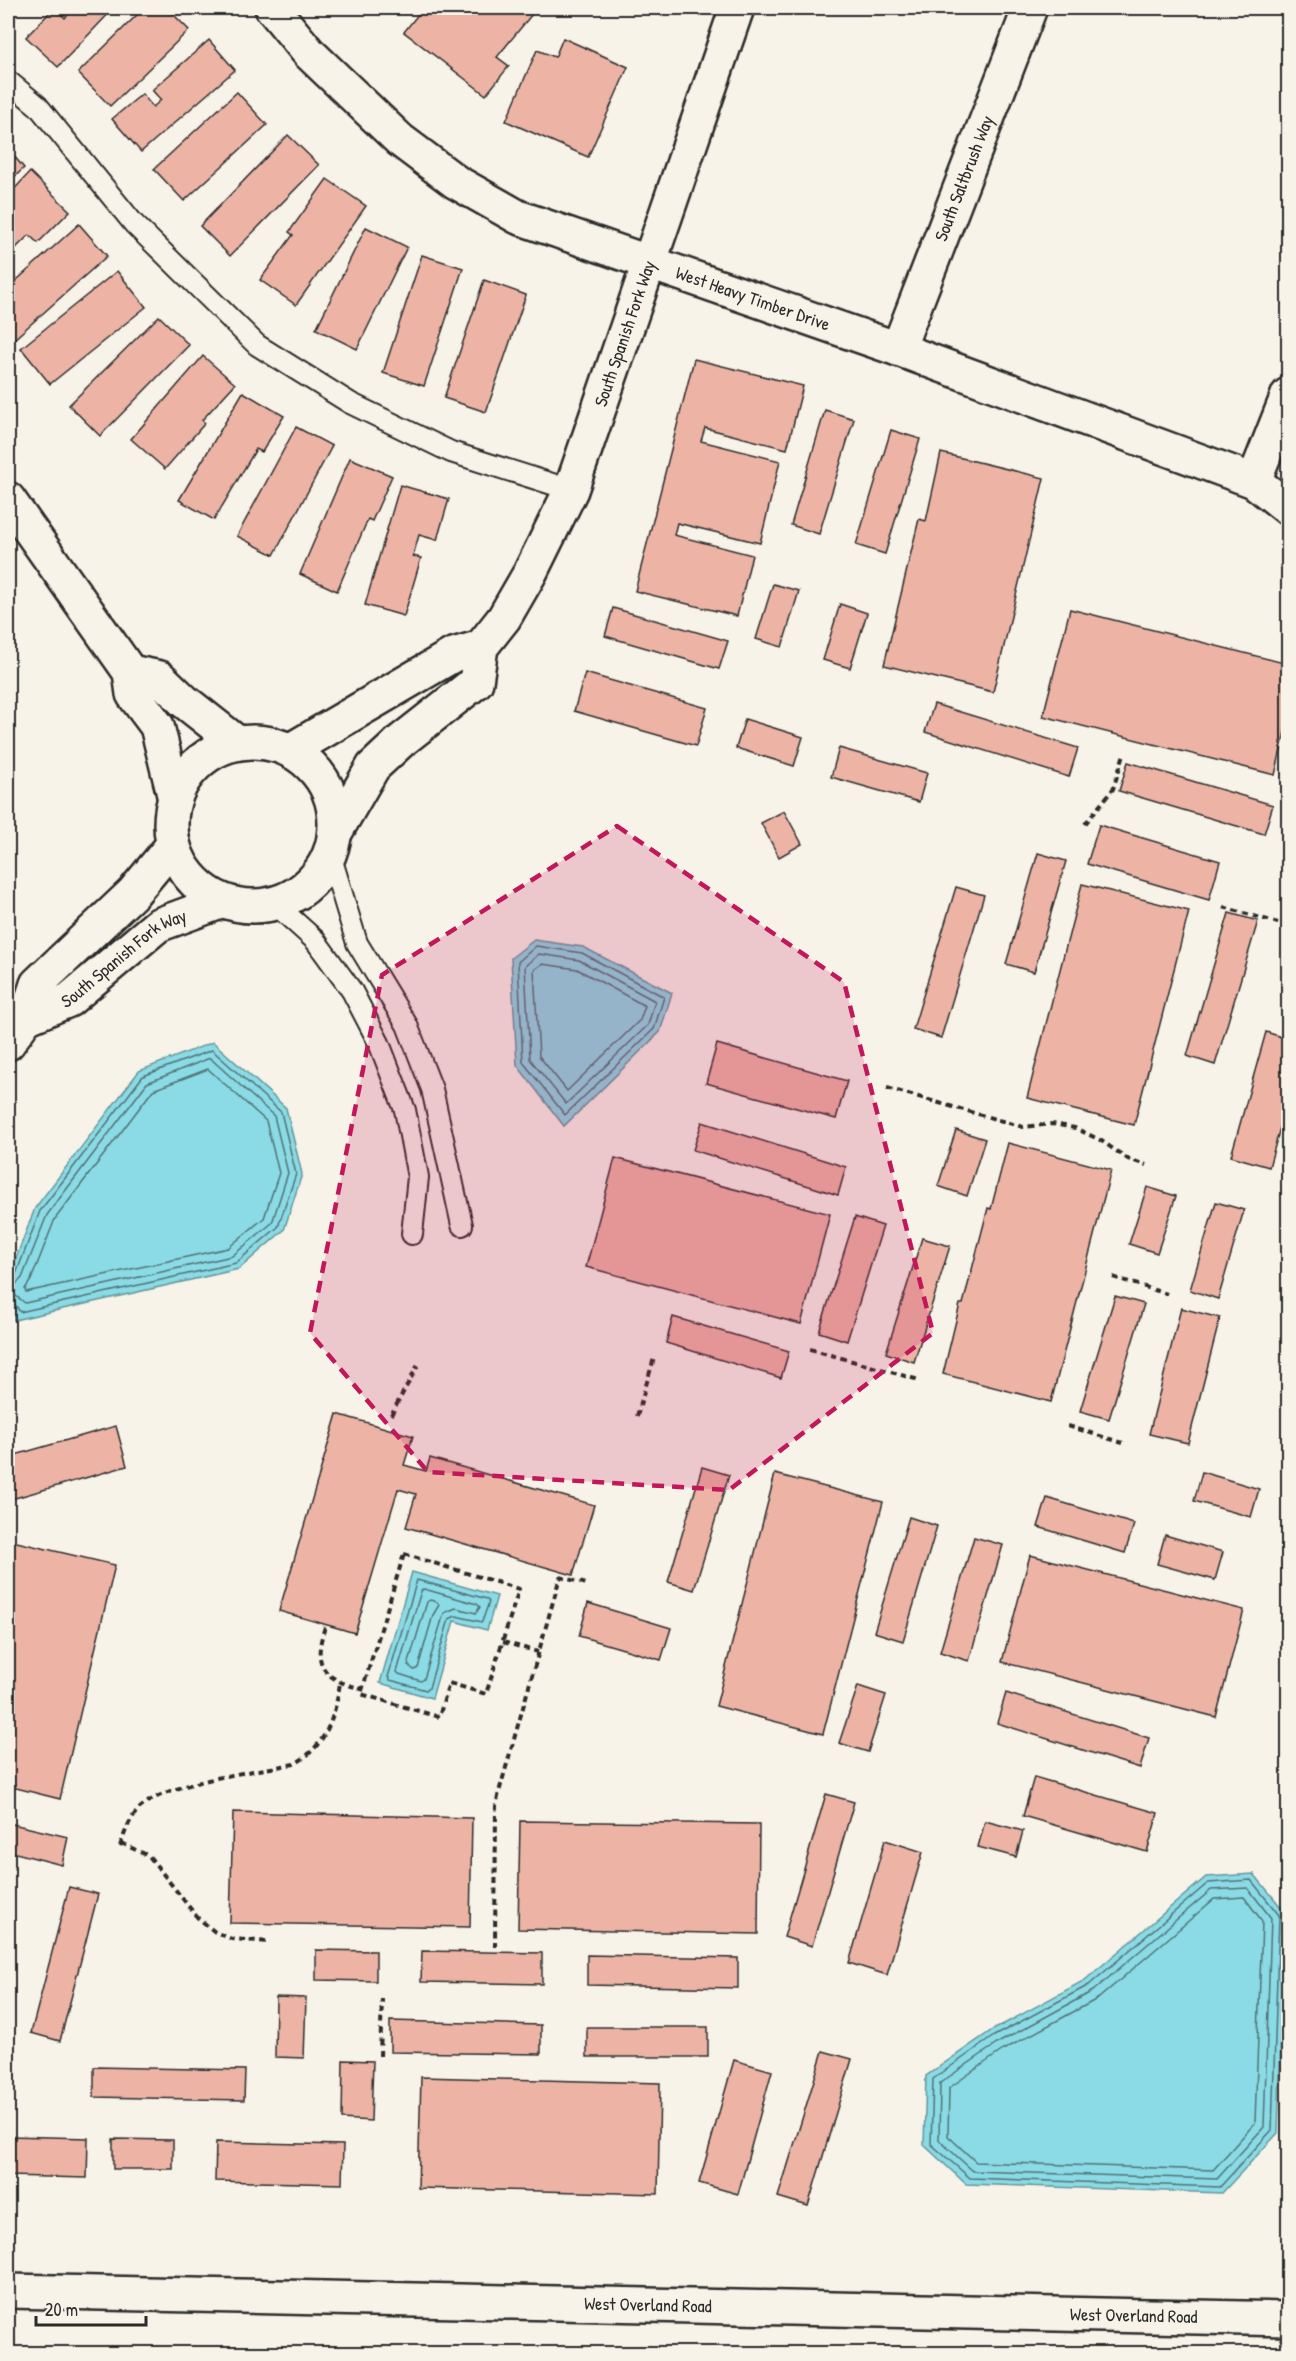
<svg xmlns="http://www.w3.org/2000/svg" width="1296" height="2361" font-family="'Patrick Hand',sans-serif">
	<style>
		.water { fill: #8adbe5; stroke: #64959b; stroke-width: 1.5 }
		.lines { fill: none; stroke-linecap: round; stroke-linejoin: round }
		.shore { stroke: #517175; stroke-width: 1.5 }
		.building { fill: #edb4a5; stroke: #2b2b2b; stroke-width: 1.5 }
		.service-casing { stroke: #2b2b2b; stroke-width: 24 }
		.minor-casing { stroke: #2b2b2b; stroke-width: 38 }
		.tertiary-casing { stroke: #2b2b2b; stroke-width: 38 }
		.path { stroke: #2b2b2b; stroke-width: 4; stroke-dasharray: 6 4.5; stroke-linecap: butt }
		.service { stroke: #f7f3e8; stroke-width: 20 }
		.minor { stroke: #f7f3e8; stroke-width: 33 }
		.tertiary { stroke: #f7f3e8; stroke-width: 33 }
		.marked { fill: #c2185b; fill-opacity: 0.2; stroke: #c2185b; stroke-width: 4.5; stroke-dasharray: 12 8; stroke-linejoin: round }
		.labels { text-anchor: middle; stroke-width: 4.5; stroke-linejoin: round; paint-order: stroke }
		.street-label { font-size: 18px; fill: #2b2b2b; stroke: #f7f3e8 }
	</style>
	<rect width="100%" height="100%" fill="#f7f3e8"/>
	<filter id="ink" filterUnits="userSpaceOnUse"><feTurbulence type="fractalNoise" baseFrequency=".0167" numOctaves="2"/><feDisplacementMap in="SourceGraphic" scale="12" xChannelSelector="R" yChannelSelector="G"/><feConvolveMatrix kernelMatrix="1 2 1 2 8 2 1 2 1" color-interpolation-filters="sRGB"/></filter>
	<g filter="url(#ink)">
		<g class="water">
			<path d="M 534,940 L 583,947 L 672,993 L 660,1032 L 564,1126 L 517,1065 L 511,958 Z"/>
			<path d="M 213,1042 L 286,1108 L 302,1174 L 284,1230 L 239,1269 L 14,1320 L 8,1298 L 8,1279 L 35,1208 L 139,1071 Z"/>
			<path d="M 412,1572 L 497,1596 L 487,1630 L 454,1621 L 432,1698 L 380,1683 Z"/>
			<path d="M 1254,1874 L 1285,1912 L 1278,2133 L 1222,2193 L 966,2184 L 924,2145 L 926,2076 L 991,2031 L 1085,1980 L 1206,1877 Z"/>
		</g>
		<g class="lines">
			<g class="shore">
				<path d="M 536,946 L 582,953 L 664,997 L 654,1029 L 565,1115 L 523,1062 L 518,962 Z"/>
				<path d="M 539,954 L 579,960 L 655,1001 L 648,1025 L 566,1104 L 530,1059 L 525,966 Z"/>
				<path d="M 542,964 L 577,969 L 645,1006 L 640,1020 L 567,1091 L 539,1056 L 534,970 Z"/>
				<path d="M 208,1069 L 266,1121 L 279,1173 L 264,1218 L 228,1248 L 26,1292 L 25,1289 L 31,1280 L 55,1219 L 153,1090 Z"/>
				<path d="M 8,1278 L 12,1278 L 16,1274 L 40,1211 L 143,1076 L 212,1050 L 281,1112 L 296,1174 L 278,1227 L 236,1263 L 20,1312 L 14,1303 L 8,1302"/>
				<path d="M 8,1286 L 16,1284 L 22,1278 L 47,1215 L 147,1083 L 210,1058 L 274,1116 L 288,1173 L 272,1223 L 232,1256 L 25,1303 L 16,1296 L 8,1294"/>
				<path d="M 417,1580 L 487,1599 L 489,1602 L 482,1622 L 456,1616 L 449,1619 L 429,1688 L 426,1690 L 390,1680 L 388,1677 Z"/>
				<path d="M 424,1589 L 477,1604 L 480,1607 L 476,1613 L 456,1608 L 444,1613 L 424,1679 L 421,1681 L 399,1674 L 397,1672 L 421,1591 Z"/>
				<path d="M 430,1600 L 437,1602 L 439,1605 L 433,1615 L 418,1668 L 414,1670 L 408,1665 L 427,1602 Z"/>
				<path d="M 1251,1880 L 1279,1915 L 1272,2130 L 1220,2187 L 970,2178 L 931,2144 L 933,2079 L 994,2036 L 1089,1985 L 1208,1883 Z"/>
				<path d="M 1248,1888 L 1271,1918 L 1264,2127 L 1217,2179 L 973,2171 L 939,2140 L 940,2083 L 998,2043 L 1093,1991 L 1211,1890 Z"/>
				<path d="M 1244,1897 L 1262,1921 L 1255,2123 L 1213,2170 L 976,2162 L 948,2136 L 949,2088 L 1003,2050 L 1099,1998 L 1214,1899 Z"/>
			</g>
		</g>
		<g class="building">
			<path d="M 54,8 L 65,18 L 72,10 L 70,8 L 114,8 L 58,67 L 26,37 Z"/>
			<path d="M 144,8 L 167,8 L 189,30 L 110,106 L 78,73 Z"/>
			<path d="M 423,8 L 537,8 L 497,57 L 509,66 L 486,95 L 404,32 Z"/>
			<path d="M 563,38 L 628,67 L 588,157 L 506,121 L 537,50 L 555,57 Z"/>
			<path d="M 209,40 L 235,70 L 141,152 L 112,119 L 142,94 L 153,107 L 161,100 L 152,90 Z"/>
			<path d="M 237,92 L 267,125 L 184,201 L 154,169 Z"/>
			<path d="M 288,135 L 319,165 L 230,256 L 200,226 Z"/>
			<path d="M 8,149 L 24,168 L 8,183 Z"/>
			<path d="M 30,172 L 70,211 L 38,243 L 29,235 L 8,256 L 8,196 Z"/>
			<path d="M 327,179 L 366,206 L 296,305 L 260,280 L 293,235 L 289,232 Z"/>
			<path d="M 79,224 L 107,256 L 12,341 L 8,337 L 8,288 Z"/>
			<path d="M 366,227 L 407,247 L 357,349 L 316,329 Z"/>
			<path d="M 422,255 L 463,268 L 424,386 L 383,373 Z"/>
			<path d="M 117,271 L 146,307 L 50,384 L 21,348 Z"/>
			<path d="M 484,280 L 526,295 L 486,412 L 444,398 Z"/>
			<path d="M 159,316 L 189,345 L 100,436 L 69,405 Z"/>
			<path d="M 203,356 L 235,384 L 202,420 L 205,423 L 165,469 L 131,439 Z"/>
			<path d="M 694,359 L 803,386 L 787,449 L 705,428 L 701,441 L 780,461 L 760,543 L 677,523 L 674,535 L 752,555 L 737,616 L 635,591 Z"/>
			<path d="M 243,392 L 284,416 L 262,452 L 256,449 L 214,520 L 179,500 Z"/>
			<path d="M 825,410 L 854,419 L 819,534 L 791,525 Z"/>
			<path d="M 296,427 L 332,446 L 274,555 L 237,536 Z"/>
			<path d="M 891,430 L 920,439 L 885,554 L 856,545 Z"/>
			<path d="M 941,453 L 1044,478 L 993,692 L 884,665 L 919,519 L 926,521 Z"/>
			<path d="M 350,458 L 392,476 L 372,521 L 368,519 L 337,591 L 300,574 Z"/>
			<path d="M 400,485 L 449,499 L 437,540 L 419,535 L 413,556 L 421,558 L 404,616 L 365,605 Z"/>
			<path d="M 773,584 L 799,591 L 782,647 L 756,639 Z"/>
			<path d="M 840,604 L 867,613 L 850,668 L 823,660 Z"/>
			<path d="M 613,608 L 728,641 L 719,669 L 605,636 Z"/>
			<path d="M 1070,609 L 1288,664 L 1288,720 L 1275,775 L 1043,716 Z"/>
			<path d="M 585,673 L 707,708 L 696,746 L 574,711 Z"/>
			<path d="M 934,704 L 1078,748 L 1069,777 L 925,732 Z"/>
			<path d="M 745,719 L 803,737 L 794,766 L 736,748 Z"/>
			<path d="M 839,748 L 927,773 L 919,802 L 831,777 Z"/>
			<path d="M 1128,762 L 1273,805 L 1264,834 L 1119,791 Z"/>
			<path d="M 784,811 L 802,844 L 779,857 L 761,823 Z"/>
			<path d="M 1099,825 L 1220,861 L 1209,900 L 1087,864 Z"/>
			<path d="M 1038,853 L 1066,861 L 1034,972 L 1006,964 Z"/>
			<path d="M 1082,884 L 1189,911 L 1134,1125 L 1027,1098 Z"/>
			<path d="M 956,887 L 984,895 L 941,1038 L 913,1029 Z"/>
			<path d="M 1229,913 L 1258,921 L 1215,1065 L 1187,1056 Z"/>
			<path d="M 1266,1032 L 1288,1039 L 1288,1099 L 1269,1167 L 1231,1156 Z"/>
			<path d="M 717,1044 L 847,1081 L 836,1119 L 706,1083 Z"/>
			<path d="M 702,1122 L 846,1167 L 838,1195 L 693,1150 Z"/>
			<path d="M 956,1130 L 985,1139 L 967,1196 L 938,1186 Z"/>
			<path d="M 1008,1143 L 1111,1170 L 1051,1402 L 943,1374 L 960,1304 L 963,1304 L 988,1208 L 991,1209 Z"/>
			<path d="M 615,1158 L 830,1214 L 801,1324 L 586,1267 Z"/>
			<path d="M 1147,1187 L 1176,1196 L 1157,1253 L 1129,1244 Z"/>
			<path d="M 1216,1202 L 1244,1210 L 1218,1299 L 1190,1290 Z"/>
			<path d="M 855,1217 L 883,1226 L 847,1341 L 819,1332 Z"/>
			<path d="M 922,1238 L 950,1246 L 914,1362 L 886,1353 Z"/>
			<path d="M 1115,1296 L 1144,1304 L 1109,1419 L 1080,1411 Z"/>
			<path d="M 1181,1308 L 1220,1318 L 1188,1443 L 1149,1434 Z"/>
			<path d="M 673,1317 L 789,1351 L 781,1378 L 666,1343 Z"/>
			<path d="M 337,1414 L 413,1436 L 404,1465 L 426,1471 L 430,1458 L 594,1505 L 573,1575 L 406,1527 L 416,1494 L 398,1489 L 355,1633 L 279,1611 Z"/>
			<path d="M 116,1426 L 127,1466 L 8,1500 L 8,1457 Z"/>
			<path d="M 702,1467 L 729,1475 L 694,1590 L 668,1582 Z"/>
			<path d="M 1202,1472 L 1259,1489 L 1251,1517 L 1194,1501 Z"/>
			<path d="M 775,1474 L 883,1502 L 823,1734 L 716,1706 Z"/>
			<path d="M 1047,1498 L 1134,1524 L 1125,1553 L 1038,1527 Z"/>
			<path d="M 909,1517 L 937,1526 L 903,1641 L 874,1632 Z"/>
			<path d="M 1165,1535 L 1223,1552 L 1215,1580 L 1157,1564 Z"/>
			<path d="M 974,1537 L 1003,1545 L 969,1661 L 940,1652 Z"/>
			<path d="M 8,1540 L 115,1565 L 60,1799 L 8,1786 Z"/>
			<path d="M 1030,1555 L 1244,1610 L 1216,1717 L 1002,1662 Z"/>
			<path d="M 588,1603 L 671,1628 L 661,1660 L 579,1636 Z"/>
			<path d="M 858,1686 L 886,1695 L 868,1752 L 839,1743 Z"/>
			<path d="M 1006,1693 L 1149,1738 L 1140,1768 L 997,1723 Z"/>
			<path d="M 1034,1777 L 1158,1813 L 1147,1852 L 1023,1816 Z"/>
			<path d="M 826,1794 L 854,1802 L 812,1946 L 784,1937 Z"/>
			<path d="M 233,1812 L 472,1818 L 470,1927 L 230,1923 Z"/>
			<path d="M 520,1821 L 759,1824 L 758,1934 L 518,1929 Z"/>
			<path d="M 985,1821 L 1023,1831 L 1016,1857 L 978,1847 Z"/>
			<path d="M 8,1823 L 68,1837 L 62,1865 L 8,1851 Z"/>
			<path d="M 885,1840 L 923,1852 L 887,1975 L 849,1963 Z"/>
			<path d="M 69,1887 L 98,1894 L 60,2041 L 31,2033 Z"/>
			<path d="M 316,1950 L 376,1951 L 376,1981 L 316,1980 Z"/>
			<path d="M 422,1951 L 542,1953 L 542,1984 L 421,1982 Z"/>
			<path d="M 587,1955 L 738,1958 L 738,1988 L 587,1985 Z"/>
			<path d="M 276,1997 L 306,1998 L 304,2058 L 275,2057 Z"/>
			<path d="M 390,2021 L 541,2025 L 541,2054 L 390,2052 Z"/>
			<rect x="587" y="2027" width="121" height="30"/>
			<path d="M 823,2051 L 852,2059 L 808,2206 L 778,2197 Z"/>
			<path d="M 343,2060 L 373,2061 L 371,2121 L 342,2119 Z"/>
			<path d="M 734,2060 L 772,2071 L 738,2194 L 699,2183 Z"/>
			<path d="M 94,2067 L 245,2070 L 244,2100 L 94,2097 Z"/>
			<path d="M 421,2077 L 660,2083 L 658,2194 L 418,2188 Z"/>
			<path d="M 8,2136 L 88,2138 L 87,2178 L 8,2176 Z"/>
			<path d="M 113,2139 L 173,2140 L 173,2169 L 113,2169 Z"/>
			<path d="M 216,2142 L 343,2145 L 342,2184 L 215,2181 Z"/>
		</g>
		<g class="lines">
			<defs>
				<g id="service">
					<path d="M 8,81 L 38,106 L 134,224 L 257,345 L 350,403 L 451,452 L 571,490"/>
					<path d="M 330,854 L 357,943 L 407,1025 L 432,1089 L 462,1225"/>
					<path d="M 274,903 L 315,940 L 352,991 L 379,1043 L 405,1110 L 418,1177 L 412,1234"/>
				</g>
				<g id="minor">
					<path id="s1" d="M 272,8 L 309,53 L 400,140 L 456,182 L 518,217 L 898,349 L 1254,481 L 1288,508"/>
					<path id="s2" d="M 898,349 L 1030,8"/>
					<path d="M 1254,481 L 1288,395"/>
					<path d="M 291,750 L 453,655 L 481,647"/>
					<path id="s3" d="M 336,831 L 373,767 L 401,741 L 476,682 L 481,647 L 504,618 L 530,573 L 571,490 L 737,8"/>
				</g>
				<g id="tertiary">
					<path d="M 8,499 L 130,672 L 133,694 L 157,726 L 174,795"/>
					<path d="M 130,672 L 160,678 L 184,701 L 236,742"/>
					<circle cx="253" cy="824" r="82"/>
					<path id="s4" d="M 26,1018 L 69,1000 L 158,925 L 223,901"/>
					<path d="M 8,1043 L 26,1018 L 37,984 L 133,893 L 172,846"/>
					<path id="s5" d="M 8,2291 L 1288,2319"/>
				</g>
			</defs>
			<use href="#service" class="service-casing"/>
			<use href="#minor" class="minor-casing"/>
			<use href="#tertiary" class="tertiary-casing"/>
			<g class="path">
				<path d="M 1085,824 L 1113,789 L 1124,754"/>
				<path d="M 1223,907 L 1278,923"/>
				<path d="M 887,1088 L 1023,1127 L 1053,1124 L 1075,1128 L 1100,1140 L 1128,1159 L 1146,1165"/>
				<path d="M 1113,1277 L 1167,1294"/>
				<path d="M 810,1349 L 919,1380"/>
				<path d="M 391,1415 L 418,1365"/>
				<path d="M 637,1416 L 654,1358"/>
				<path d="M 1068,1426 L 1123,1443"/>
				<path d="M 404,1554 L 519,1589 L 486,1694 L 449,1683 L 439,1717 L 361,1694 Z"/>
				<path d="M 325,1627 C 311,1667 325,1680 363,1689"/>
				<path d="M 503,1642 L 538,1652"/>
				<path d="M 121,1843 L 149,1856 L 197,1917 L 215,1932 L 232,1939 L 270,1942"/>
				<path d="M 120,1846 C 125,1833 129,1819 139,1809 C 166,1782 256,1771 294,1764 C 326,1747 335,1716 340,1683"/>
				<path d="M 495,1947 L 496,1806 L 499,1792 L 560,1577 L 587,1584"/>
				<path d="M 380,2056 L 382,1999"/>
			</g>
			<use href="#service" class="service"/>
			<use href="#minor" class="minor"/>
			<use href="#tertiary" class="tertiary"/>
		</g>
	</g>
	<path class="marked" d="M 617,826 L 844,982 L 933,1333 L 729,1490 L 428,1472 L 310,1333 L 382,975 Z"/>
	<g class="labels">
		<g class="street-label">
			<text dy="6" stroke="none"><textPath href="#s2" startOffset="183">South Saltbrush Way</textPath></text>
			<text dy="6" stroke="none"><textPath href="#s1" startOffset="574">West Heavy Timber Drive</textPath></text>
			<text dy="6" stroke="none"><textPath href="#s3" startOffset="590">South Spanish Fork Way</textPath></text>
			<text dy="6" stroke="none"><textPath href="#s4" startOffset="116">South Spanish Fork Way</textPath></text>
			<text dy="6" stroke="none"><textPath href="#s5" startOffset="640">West Overland Road</textPath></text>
			<text dy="6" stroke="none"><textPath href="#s5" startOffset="1126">West Overland Road</textPath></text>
		</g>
	</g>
	<rect width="1296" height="2361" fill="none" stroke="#f7f3e8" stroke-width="30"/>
	<rect x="15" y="15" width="1266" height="2331" fill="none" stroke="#2b2b2b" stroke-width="2" filter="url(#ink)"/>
	<path d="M36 2316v9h110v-9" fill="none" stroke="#2b2b2b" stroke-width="3"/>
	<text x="45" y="2316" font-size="18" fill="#2b2b2b" stroke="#f7f3e8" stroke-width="4.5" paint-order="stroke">20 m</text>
</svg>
